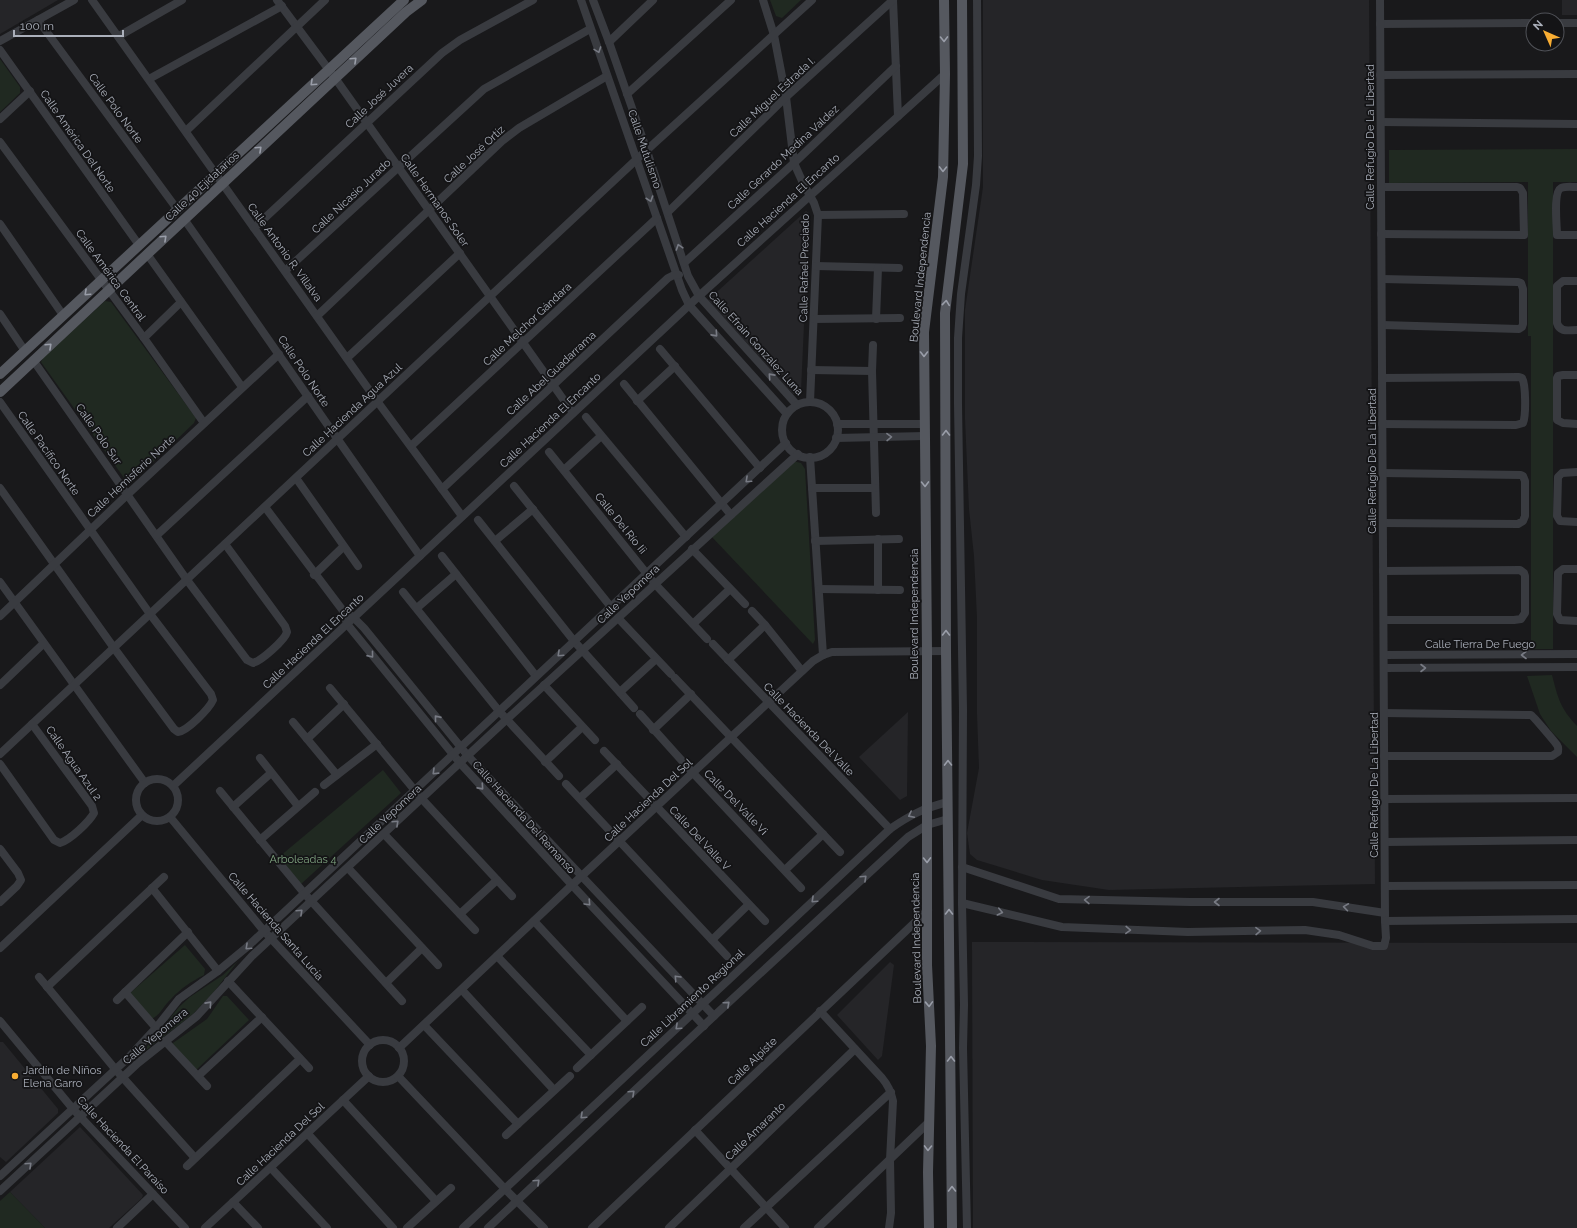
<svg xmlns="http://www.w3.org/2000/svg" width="1577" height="1228" font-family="Raleway,sans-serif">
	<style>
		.built { fill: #252528 }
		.green { fill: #202921 }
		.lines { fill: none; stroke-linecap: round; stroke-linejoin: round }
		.minor { stroke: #393b40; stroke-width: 8 }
		.major { stroke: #55585f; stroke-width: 10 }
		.oneway { stroke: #9a9ea9 }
		.oneway2 { stroke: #787b84 }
		.poi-dot { fill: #f8ad33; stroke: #141416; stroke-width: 1.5 }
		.labels { text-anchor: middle; stroke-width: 3.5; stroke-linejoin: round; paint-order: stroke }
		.street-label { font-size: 11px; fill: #abb0bb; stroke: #141416 }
		.park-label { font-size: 11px; fill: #81a682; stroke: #141416 }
		.poi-label { font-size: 11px; fill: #abb0bb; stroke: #141416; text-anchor: start }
	</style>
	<rect width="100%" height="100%" fill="#19191b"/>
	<g class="built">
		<path d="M 0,0 L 58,0 L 0,34 Z"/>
		<path d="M 983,0 L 1369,0 L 1375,884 L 1109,890 L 1042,880 L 977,860 L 970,854 L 967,833 L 979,768 L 977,714 L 977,618 L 974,556 L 969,509 L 965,419 L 965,310 L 983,187 Z"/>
		<rect x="1562" y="0" width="15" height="15"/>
		<path d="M 806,211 L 809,213 L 801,391 L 793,394 L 708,300 Z"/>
		<path d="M 908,712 L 907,796 L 900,800 L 859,757 Z"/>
		<path d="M 972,942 L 1577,943 L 1577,1228 L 973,1228 Z"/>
		<path d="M 890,962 L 894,965 L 882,1056 L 878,1060 L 837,1015 Z"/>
		<path d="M 0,1042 L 3,1042 L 58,1109 L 58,1113 L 6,1162 L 0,1157 Z"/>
		<path d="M 80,1127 L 143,1195 L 142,1198 L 109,1228 L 45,1228 L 10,1192 Z"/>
	</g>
	<g class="green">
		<path d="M 770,0 L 801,0 L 782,18 L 776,16 Z"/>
		<path d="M 0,59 L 20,87 L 20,93 L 0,112 Z"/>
		<path d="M 1577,149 L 1577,182 L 1553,182 L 1553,649 L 1531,649 L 1531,336 L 1528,336 L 1528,182 L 1389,183 L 1389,150 Z"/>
		<path d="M 105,301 L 111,302 L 196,418 L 194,423 L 131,483 L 127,482 L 41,362 L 43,358 Z"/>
		<path d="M 793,461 L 801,463 L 805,469 L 815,640 L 813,644 L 711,536 Z"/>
		<path d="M 1552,675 C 1558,698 1560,708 1577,726 L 1577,757 L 1551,731 L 1540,714 L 1527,676 Z"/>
		<path d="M 383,770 L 401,793 L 301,884 L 279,857 Z"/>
		<path d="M 185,945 L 205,969 L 204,975 C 192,981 180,989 171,999 C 164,1005 160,1016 151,1019 L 129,994 Z"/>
		<path d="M 238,961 L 213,993 L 193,1014 L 141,1054 L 179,1007 L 190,997 L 223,975 Z"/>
		<path d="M 223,996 L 227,996 L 249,1020 L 196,1070 L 172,1045 L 173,1043 L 207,1019 Z"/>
		<path d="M 10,1192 L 45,1228 L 0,1228 L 0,1201 Z"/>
	</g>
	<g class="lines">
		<g class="minor">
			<path d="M 92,0 L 377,401 L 462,516"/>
			<path d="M 277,0 L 335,78 L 573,413"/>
			<path d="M 581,0 L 682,290 L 689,305 L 787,414"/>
			<path d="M 593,0 L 609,42 L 647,151 L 688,276 L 699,296 L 797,405"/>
			<path d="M 763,0 L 774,35 L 786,97 L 794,163 L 803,183 L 814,203 L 818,215 L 810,402"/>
			<path d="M 893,0 L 898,116"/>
			<path d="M 38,20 L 177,209"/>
			<path d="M 1557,23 L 1577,23"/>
			<path d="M 1380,24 L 1533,23"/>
			<path d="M 119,36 L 182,0"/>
			<path d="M 0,41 L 74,0"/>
			<path d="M 609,42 L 653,0"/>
			<path d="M 0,50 L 139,245"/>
			<path d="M 1380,75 L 1577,74"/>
			<path d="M 149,79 L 282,6"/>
			<path d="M 627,94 L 731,0"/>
			<path d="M 0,119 L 30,91"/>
			<path d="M 1381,122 L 1577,124"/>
			<path d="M 186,131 L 325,0"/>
			<path d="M 0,142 L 144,338 L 204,423"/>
			<path d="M 1381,187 L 1517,187 L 1520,188 L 1523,193 L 1524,235 L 1381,234"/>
			<path d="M 1577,187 C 1572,187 1565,186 1561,188 C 1553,192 1557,226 1557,235 L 1577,235"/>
			<path d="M 668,212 L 786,97 L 893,0"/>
			<path d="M 818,215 L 904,214"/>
			<path d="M 184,219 C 263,331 340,444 420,556"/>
			<path d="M 0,224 L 63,315"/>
			<path d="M 254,228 L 442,53 L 460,40 L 533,0"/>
			<path d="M 147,254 L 242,387"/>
			<path d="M 684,263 L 794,163 L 896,66"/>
			<path d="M 816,266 L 899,268"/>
			<path d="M 285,271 L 484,89 L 590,29"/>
			<path d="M 1382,279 L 1518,282 L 1521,283 L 1523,289 L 1523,324 L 1522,327 L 1519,329 L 1382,325"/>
			<path d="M 1577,281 L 1563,281 L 1557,286 L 1557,323 C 1560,333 1569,330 1577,330"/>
			<path d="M 0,314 L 25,351"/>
			<path d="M 317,316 L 502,141 L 519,128 L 607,76"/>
			<path d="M 814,319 L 900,318"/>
			<path d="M 876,319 L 878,268"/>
			<path d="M 144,338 L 181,302"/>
			<path d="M 873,345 L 872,371 L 876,513"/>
			<path d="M 660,349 L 760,468"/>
			<path d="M 347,358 L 460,253"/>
			<path d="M 33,360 L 187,580 L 247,660 L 253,663 C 261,661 285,640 287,632 L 285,626 L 225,544"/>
			<path d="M 811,370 L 872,371"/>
			<path d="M 1577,375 L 1563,375 L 1558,376 L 1557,378 L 1557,420 L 1563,423 L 1577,424"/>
			<path d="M 1382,378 L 1519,377 L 1522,378 C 1526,385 1526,416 1523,423 L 1516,425 L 1382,424"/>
			<path d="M 624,384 L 731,515"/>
			<path d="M 637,401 L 675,366"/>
			<path d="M 0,402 L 150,614 L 211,694 L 213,700 C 209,709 187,731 178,732 L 174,729 L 114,648 L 0,488"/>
			<circle cx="810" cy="430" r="28"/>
			<path d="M 586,417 L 686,537"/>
			<path d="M 837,424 L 925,424"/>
			<path d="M 836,438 L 925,436"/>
			<path d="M 411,446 L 657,218"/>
			<path d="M 549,452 L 655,584 L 707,639"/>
			<path d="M 810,457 L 823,655"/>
			<path d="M 564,470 L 601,436"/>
			<path d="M 1577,472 L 1562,473 L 1558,477 L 1557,516 L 1560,521 L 1577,522"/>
			<path d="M 1383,473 L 1521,475 L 1523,476 L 1525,481 L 1525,516 L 1523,521 L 1518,524 L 1383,523"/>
			<path d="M 296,478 L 358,566"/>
			<path d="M 514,486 L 611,607"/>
			<path d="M 812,488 L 875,488"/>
			<path d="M 442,489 L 668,278 L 676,274 L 679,275"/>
			<path d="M 265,507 L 344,612 L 347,624 L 460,763 L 572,885 L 704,1026"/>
			<path d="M 478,520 L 574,641 L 634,708"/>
			<path d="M 157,535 L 308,396"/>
			<path d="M 495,541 L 533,509"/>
			<path d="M 815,541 L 899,539"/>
			<path d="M 692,549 L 745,604"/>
			<path d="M 442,556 L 536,676"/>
			<path d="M 1577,569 L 1563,569 L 1558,573 L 1557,614 L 1560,620 L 1577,621"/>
			<path d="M 1383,571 L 1520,570 L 1524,573 L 1525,576 L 1525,613 L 1521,619 L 1514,620 L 1384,620"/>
			<path d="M 314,575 L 343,547"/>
			<path d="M 0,582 L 145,783"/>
			<path d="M 819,589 L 900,590"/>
			<path d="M 878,590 L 878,539"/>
			<path d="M 403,592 L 499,711 L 559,776"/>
			<path d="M 417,608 L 456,574"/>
			<path d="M 752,611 L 765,625 L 802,671"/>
			<path d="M 350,615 L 354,618 L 364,628 L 468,756 L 714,1016"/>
			<path d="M 0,616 L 128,494 L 279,354"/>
			<path d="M 618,618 L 671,674"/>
			<path d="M 693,624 L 730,589"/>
			<path d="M 713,644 L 890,829"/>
			<path d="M 1384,655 L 1577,654"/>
			<path d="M 728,660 L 765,625"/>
			<path d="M 1384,668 L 1577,667"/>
			<path d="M 675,678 L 840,852"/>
			<path d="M 0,685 L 43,644"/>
			<path d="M 544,685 L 595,740"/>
			<path d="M 330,688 L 422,799 L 512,896"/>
			<path d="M 620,692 L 656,659"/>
			<path d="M 1384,713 L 1531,715 C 1533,716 1555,742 1557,745 C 1559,748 1558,749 1558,752 L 1552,756 L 1384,756"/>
			<path d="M 640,714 L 693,773 L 801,888"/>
			<path d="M 293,722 L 337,775"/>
			<path d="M 653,730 L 691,694"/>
			<path d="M 307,739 L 344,704"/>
			<path d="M 604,751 L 765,921"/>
			<path d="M 0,754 L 637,159 L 812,0"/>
			<path d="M 260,758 L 298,806"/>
			<path d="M 545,762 L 582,727"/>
			<path d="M 0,764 L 54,840 L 60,843 C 70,840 89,822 94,813 L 92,806 L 32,724"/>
			<circle cx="157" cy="800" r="21"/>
			<path d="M 566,784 L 727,956"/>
			<path d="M 324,785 L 377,744"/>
			<path d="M 173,786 L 699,296 L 945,74"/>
			<path d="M 220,791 L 304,893 L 402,1001"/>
			<path d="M 580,798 L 617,764"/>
			<path d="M 1385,799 L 1577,798"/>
			<path d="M 233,807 L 271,773"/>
			<path d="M 170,817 L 264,931 L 370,1045"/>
			<path d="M 384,834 L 475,930"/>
			<path d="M 260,840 L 315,792"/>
			<path d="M 1385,842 L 1577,840"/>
			<path d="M 0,849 L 18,873 L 21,880 L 17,886 L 0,902"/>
			<path d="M 962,867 L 1059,899 L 1190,902 L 1313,902 L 1385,913"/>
			<path d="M 348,868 L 438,965"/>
			<path d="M 785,870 L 823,834"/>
			<path d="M 1385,886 L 1577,885"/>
			<path d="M 152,888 L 218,971"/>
			<path d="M 962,903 L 1062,927 L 1188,932 L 1305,930 L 1339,935 L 1373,946 L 1384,946 L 1386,938 L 1385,921 L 1380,0"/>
			<path d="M 460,914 L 497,880"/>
			<path d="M 534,921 L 627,1021"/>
			<path d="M 1385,921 L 1577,919"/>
			<path d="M 712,940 L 748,905"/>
			<path d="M 0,948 L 142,815"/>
			<path d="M 497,956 L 591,1055"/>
			<path d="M 39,977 L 116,1070 L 195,1158"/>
			<path d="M 228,981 L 309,1068"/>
			<path d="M 386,983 L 422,948"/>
			<path d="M 47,987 L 164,877"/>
			<path d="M 462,990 L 554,1090"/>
			<path d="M 125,992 L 156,1028"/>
			<path d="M 117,1000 L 188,932"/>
			<path d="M 820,1011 L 882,1078 C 888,1085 891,1091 893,1101 L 890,1160 L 891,1213 L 889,1228"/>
			<path d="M 0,1021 L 73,1109 L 185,1228"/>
			<path d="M 424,1025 L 518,1124"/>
			<circle cx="383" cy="1061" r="21"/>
			<path d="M 165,1041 L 207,1086"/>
			<path d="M 399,1048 L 572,885 L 813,661 L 823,655 L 832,652 L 946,651"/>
			<path d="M 577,1068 L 642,1007"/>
			<path d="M 198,1076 L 262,1017"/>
			<path d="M 398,1076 L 505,1189 L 544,1228"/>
			<path d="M 343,1100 L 436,1201"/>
			<path d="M 695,1130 L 785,1228"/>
			<path d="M 308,1134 L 393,1228"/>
			<path d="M 506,1135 L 570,1076"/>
			<path d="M 187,1166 L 300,1059"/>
			<path d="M 271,1168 L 327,1228"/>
			<path d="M 0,1176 L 129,1057 L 156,1028 L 179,999 L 218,971 L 247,947 L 786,443"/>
			<path d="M 0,1191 L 138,1063 L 197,1016 L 252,956 L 507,719 L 798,454"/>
			<path d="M 233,1202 L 258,1228"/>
			<path d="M 117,1228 L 153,1194"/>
			<path d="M 205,1228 L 369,1076"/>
			<path d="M 407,1228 L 451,1188"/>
			<path d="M 463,1228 L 890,829 C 910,815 924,808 948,802"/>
			<path d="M 488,1228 L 714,1016 L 908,837 L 927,825 L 948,819"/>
			<path d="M 592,1228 L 928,910"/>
			<path d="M 669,1228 L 855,1049"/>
			<path d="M 744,1228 L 891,1092"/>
			<path d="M 818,1228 L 929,1122"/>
			<path d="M 967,1228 L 963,1048 L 964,1005 L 962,903 L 963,710 L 958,404 L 958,338 L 961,294 L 976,185 L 978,156 L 977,0"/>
		</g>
		<g class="major">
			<path d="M 0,374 L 404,0"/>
			<path d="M 0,392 L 406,12 L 422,0"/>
			<path d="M 929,1228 L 928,1172 L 931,1046 L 927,965 L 927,651 L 924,332 L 943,177 L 945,74 L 944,0"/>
			<path d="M 952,1228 L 946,651 L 945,313 L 963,164 L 962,0"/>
		</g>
	</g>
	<defs><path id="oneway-chevron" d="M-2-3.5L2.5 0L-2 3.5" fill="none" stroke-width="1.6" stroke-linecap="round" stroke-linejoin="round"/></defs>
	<g class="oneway">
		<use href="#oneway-chevron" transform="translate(944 39) rotate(89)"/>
		<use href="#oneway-chevron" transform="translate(354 60) rotate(-43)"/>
		<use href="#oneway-chevron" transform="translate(313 83) rotate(137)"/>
		<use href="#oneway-chevron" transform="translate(259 149) rotate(-43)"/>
		<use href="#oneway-chevron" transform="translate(943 169) rotate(91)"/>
		<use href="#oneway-chevron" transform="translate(164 238) rotate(-43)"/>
		<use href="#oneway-chevron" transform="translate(87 293) rotate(137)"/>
		<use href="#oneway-chevron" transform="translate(946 303) rotate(-84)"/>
		<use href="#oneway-chevron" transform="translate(49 346) rotate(-43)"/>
		<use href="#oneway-chevron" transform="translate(924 354) rotate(90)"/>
		<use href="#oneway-chevron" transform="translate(946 433) rotate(-90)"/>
		<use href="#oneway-chevron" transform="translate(925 484) rotate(89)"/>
		<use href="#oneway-chevron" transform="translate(946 633) rotate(-90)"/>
		<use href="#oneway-chevron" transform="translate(948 763) rotate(-91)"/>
		<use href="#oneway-chevron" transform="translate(927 860) rotate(89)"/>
		<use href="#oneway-chevron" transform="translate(949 912) rotate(-90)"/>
		<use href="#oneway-chevron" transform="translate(929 1004) rotate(88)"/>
		<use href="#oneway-chevron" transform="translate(951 1059) rotate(-90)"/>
		<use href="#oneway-chevron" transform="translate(928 1148) rotate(91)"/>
		<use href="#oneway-chevron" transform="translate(952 1189) rotate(-90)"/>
	</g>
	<g class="oneway2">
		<use href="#oneway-chevron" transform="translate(598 50) rotate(70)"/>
		<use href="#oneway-chevron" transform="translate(650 199) rotate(71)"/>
		<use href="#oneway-chevron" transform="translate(679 247) rotate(-108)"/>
		<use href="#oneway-chevron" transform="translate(715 334) rotate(48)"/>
		<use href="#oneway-chevron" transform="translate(771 376) rotate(-132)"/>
		<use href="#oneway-chevron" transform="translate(889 437) rotate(-1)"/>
		<use href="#oneway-chevron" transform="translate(748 480) rotate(137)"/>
		<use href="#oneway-chevron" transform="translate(560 654) rotate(137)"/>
		<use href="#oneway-chevron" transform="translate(371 655) rotate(51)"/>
		<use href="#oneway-chevron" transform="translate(1524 655) rotate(180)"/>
		<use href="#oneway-chevron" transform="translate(1423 668)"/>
		<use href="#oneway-chevron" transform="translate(437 718) rotate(-129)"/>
		<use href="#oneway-chevron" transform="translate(435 772) rotate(136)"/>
		<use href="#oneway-chevron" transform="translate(481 787) rotate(48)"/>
		<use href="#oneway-chevron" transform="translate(911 815) rotate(153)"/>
		<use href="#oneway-chevron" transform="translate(396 823) rotate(-43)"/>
		<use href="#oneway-chevron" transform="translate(864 878) rotate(-43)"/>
		<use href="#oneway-chevron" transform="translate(814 900) rotate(137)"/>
		<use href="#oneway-chevron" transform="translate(1087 900) rotate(-179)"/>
		<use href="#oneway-chevron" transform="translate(1217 902) rotate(180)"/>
		<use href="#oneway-chevron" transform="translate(588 903) rotate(47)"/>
		<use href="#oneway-chevron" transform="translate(1346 907) rotate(-172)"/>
		<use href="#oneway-chevron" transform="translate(300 912) rotate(-43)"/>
		<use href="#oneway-chevron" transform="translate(1000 912) rotate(13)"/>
		<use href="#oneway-chevron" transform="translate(1128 930) rotate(2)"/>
		<use href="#oneway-chevron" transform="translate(1258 931) rotate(-1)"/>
		<use href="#oneway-chevron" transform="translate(248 947) rotate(137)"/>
		<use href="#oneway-chevron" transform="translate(677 978) rotate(-133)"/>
		<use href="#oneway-chevron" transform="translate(209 1004) rotate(-48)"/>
		<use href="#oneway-chevron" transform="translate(727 1004) rotate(-42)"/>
		<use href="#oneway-chevron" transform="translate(678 1027) rotate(137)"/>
		<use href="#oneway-chevron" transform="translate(632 1093) rotate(-43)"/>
		<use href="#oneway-chevron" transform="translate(583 1116) rotate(137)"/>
		<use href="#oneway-chevron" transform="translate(29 1165) rotate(-43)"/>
		<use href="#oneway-chevron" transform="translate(537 1182) rotate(-43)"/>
	</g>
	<circle class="poi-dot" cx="15" cy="1076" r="4"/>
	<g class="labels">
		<g class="street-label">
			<text transform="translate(379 96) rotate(-43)" y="4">Calle José Juvera</text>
			<text transform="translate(772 97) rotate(-43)" y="4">Calle Miguel Estrada I.</text>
			<text transform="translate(116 108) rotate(54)" y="4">Calle Polo Norte</text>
			<text transform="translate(1370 137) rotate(-90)" y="4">Calle Refugio De La Libertad</text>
			<text transform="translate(78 141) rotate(55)" y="4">Calle América Del Norte</text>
			<text transform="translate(645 149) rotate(71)" y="4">Calle Mutulismo</text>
			<text transform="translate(474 154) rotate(-43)" y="4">Calle José Ortiz</text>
			<text transform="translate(783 157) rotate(-43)" y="4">Calle Gerardo Medina Valdez</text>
			<text transform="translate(202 186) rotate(-43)" y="4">Calle 40 Ejidatarios</text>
			<text transform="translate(351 196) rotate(-43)" y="4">Calle Nicasio Jurado</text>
			<text transform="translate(435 200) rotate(55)" y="4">Calle Hermanos Soler</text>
			<text transform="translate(788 200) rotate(-42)" y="4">Calle Hacienda El Encanto</text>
			<text transform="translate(285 252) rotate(54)" y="4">Calle Antonio R. Villalva</text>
			<text transform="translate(804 268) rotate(-89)" y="4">Calle Rafael Preciado</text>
			<text transform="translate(111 275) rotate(54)" y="4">Calle América Central</text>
			<text transform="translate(920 277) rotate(-84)" y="4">Boulevard Independencia</text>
			<text transform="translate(527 324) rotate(-43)" y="4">Calle Melchor Gándara</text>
			<text transform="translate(756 343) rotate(48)" y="4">Calle Efrain Gonzalez Luna</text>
			<text transform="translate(304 371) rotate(56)" y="4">Calle Polo Norte</text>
			<text transform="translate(551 373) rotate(-43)" y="4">Calle Abel Guadarrama</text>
			<text transform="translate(352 410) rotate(-43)" y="4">Calle Hacienda Agua Azul</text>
			<text transform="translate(550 420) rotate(-43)" y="4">Calle Hacienda El Encanto</text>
			<text transform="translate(99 434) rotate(55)" y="4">Calle Polo Sur</text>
			<text transform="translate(49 453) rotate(55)" y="4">Calle Pacífico Norte</text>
			<text transform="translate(1372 461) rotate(-90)" y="4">Calle Refugio De La Libertad</text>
			<text transform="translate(131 476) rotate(-43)" y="4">Calle Hemisferio Norte</text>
			<text transform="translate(621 523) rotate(51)" y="4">Calle Del Río Iii</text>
			<text transform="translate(628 594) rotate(-43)" y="4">Calle Yepomera</text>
			<text transform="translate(914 614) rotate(-90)" y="4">Boulevard Independencia</text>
			<text transform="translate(313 641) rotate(-43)" y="4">Calle Hacienda El Encanto</text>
			<text x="1480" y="648">Calle Tierra De Fuego</text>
			<text transform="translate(809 729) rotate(46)" y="4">Calle Hacienda Del Valle</text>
			<text transform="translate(74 763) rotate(55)" y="4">Calle Agua Azul 2</text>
			<text transform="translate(1374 785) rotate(-90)" y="4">Calle Refugio De La Libertad</text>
			<text transform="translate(648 800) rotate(-43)" y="4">Calle Hacienda Del Sol</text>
			<text transform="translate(736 802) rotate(46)" y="4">Calle Del Valle Vi</text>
			<text transform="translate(390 814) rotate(-43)" y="4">Calle Yepomera</text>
			<text transform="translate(524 817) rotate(48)" y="4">Calle Hacienda Del Remanso</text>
			<text transform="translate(700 838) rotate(47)" y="4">Calle Del Valle V</text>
			<text transform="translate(276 926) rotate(49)" y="4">Calle Hacienda Santa Lucía</text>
			<text transform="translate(916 938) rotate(-91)" y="4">Boulevard Independencia</text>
			<text transform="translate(692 998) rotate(-43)" y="4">Calle Libramiento Regional</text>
			<text transform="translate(155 1036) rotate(-40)" y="4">Calle Yepomera</text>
			<text transform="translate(752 1061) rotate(-44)" y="4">Calle Alpiste</text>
			<text transform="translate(755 1131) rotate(-44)" y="4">Calle Amaranto</text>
			<text transform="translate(280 1144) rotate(-43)" y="4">Calle Hacienda Del Sol</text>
			<text transform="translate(123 1145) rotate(47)" y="4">Calle Hacienda El Paraíso</text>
		</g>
		<g class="park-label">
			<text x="303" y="863">Arboleadas 4</text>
		</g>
		<g class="poi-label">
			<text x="23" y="1074">Jardín de Niños<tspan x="23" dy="13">Elena Garro</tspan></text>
		</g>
	</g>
	<g transform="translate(1545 32) rotate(315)"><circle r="19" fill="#141416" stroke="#505258"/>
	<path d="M0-3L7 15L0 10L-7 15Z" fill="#f8ad33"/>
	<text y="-6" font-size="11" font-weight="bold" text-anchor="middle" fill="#abb0bb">N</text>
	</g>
	<path d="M14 30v6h109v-6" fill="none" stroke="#abb0bb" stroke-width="2"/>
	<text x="20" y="30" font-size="12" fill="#abb0bb" stroke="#141416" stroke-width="3" paint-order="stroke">100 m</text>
</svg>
